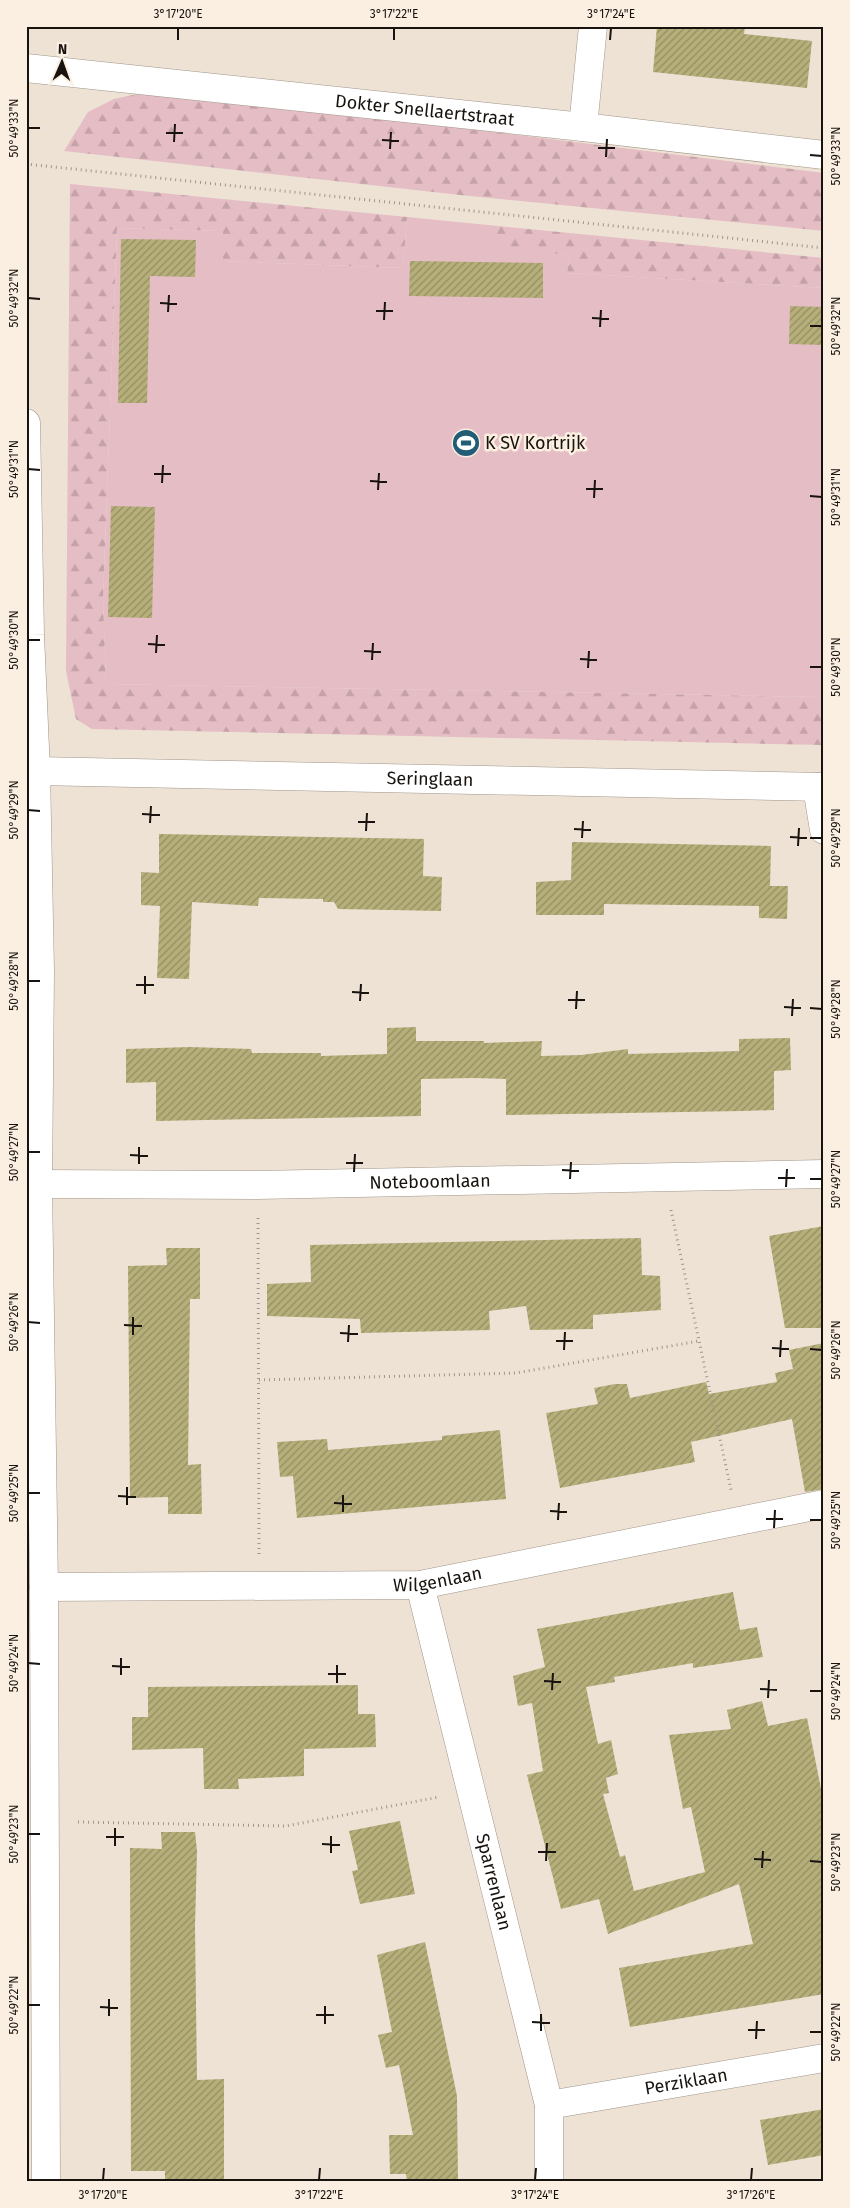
<svg xmlns="http://www.w3.org/2000/svg" width="850" height="2208" font-family="'Fira Sans',sans-serif">
	<style>
		.green { fill: #e5bdc4 }
		.forest { fill: url(#forest-firs) }
		.building { fill: url(#building-hatch) }
		.lines { fill: none; stroke-linecap: round; stroke-linejoin: round }
		.minor-casing { stroke: #a09589; stroke-width: 29 }
		.path { stroke: #9f958c; stroke-width: 3; stroke-dasharray: 1 4; stroke-linecap: butt }
		.minor { stroke: #fff; stroke-width: 28 }
		.ticks { fill: none; stroke: #18130f; stroke-width: 2 }
		.labels { text-anchor: middle; stroke-width: 5; stroke-linejoin: round; paint-order: stroke }
		.street-label { font-size: 18px; fill: #18130f; stroke: #fbefe2 }
		.poi-label { font-size: 18px; fill: #18130f; stroke: #fbefe2; text-anchor: start }
		.neatline { fill: none; stroke: #18130f; stroke-width: 2 }
		.ticks-label { font-size: 12px; text-anchor: middle; fill: #18130f }
	</style>
	<defs>
		<pattern id="forest-firs" width="22" height="20" patternUnits="userSpaceOnUse" patternTransform="scale(1.25)"><rect width="22" height="20" fill="#e5bdc4"/><path d="M5 1l3.5 6h-7zM16 11l3.5 6h-7z" fill="#c4a2a7"/></pattern>
		<pattern id="building-hatch" width="6" height="6" patternUnits="userSpaceOnUse" patternTransform="scale(1.25)"><rect width="6" height="6" fill="#b6af7a"/><path d="M-1 1l2-2M0 6l6-6M5 7l2-2" fill="none" stroke="#938d62"/></pattern>
	</defs>
	<rect width="100%" height="100%" fill="#eee2d5"/>
	<path class="green" d="M 407,217 L 498,226 L 493,247 L 570,255 L 567,273 L 824,288 L 824,697 L 106,684 L 103,599 L 117,228 L 223,231 L 224,261 L 403,268 Z"/>
	<g class="forest">
		<path d="M 156,90 L 824,173 L 824,231 L 460,195 L 64,151 L 88,112 L 114,99 Z"/>
		<path d="M 70,184 L 407,217 L 403,268 L 223,261 L 223,231 L 117,228 L 103,599 L 106,684 L 824,697 L 824,745 L 92,729 L 76,719 L 66,671 Z"/>
		<path d="M 498,226 L 824,258 L 824,288 L 567,273 L 570,255 L 492,248 Z"/>
	</g>
	<g class="building">
		<path d="M 657,26 L 745,26 L 744,34 L 812,41 L 807,88 L 653,72 Z"/>
		<path d="M 121,239 L 196,240 L 195,277 L 150,276 L 147,403 L 118,403 Z"/>
		<path d="M 410,261 L 543,263 L 543,298 L 409,296 Z"/>
		<path d="M 790,306 L 824,307 L 824,345 L 789,344 Z"/>
		<path d="M 111,506 L 155,507 L 152,618 L 108,617 Z"/>
		<path d="M 159,834 L 424,839 L 423,876 L 442,877 L 441,911 L 338,909 L 334,902 L 323,902 L 323,899 L 259,898 L 258,906 L 192,902 L 189,979 L 157,978 L 160,906 L 141,905 L 141,872 L 159,873 Z"/>
		<path d="M 572,842 L 771,846 L 770,886 L 788,886 L 787,919 L 759,918 L 759,906 L 604,904 L 604,915 L 536,915 L 536,882 L 571,880 Z"/>
		<path d="M 416,1027 L 416,1041 L 484,1041 L 484,1043 L 542,1041 L 541,1056 L 581,1055 L 628,1049 L 628,1054 L 739,1051 L 739,1039 L 790,1038 L 791,1070 L 774,1071 L 774,1110 L 742,1111 L 506,1115 L 506,1079 L 474,1078 L 421,1079 L 421,1116 L 156,1121 L 156,1082 L 126,1083 L 126,1049 L 190,1047 L 251,1049 L 252,1053 L 321,1053 L 321,1056 L 387,1054 L 387,1028 Z"/>
		<path d="M 824,1226 L 824,1328 L 785,1328 L 769,1236 Z"/>
		<path d="M 641,1238 L 642,1275 L 660,1276 L 661,1310 L 593,1315 L 593,1329 L 530,1330 L 526,1306 L 489,1311 L 490,1330 L 361,1333 L 360,1319 L 267,1316 L 267,1284 L 311,1282 L 310,1245 Z"/>
		<path d="M 166,1248 L 200,1248 L 200,1299 L 190,1299 L 188,1465 L 201,1464 L 202,1514 L 168,1514 L 168,1497 L 130,1498 L 128,1266 L 167,1265 Z"/>
		<path d="M 824,1343 L 824,1489 L 805,1492 L 792,1419 L 691,1442 L 695,1462 L 560,1488 L 546,1413 L 598,1404 L 594,1388 L 615,1384 L 627,1384 L 630,1398 L 706,1382 L 709,1394 L 777,1382 L 775,1373 L 793,1369 L 789,1350 Z"/>
		<path d="M 500,1430 L 506,1499 L 297,1518 L 293,1476 L 280,1477 L 277,1442 L 327,1439 L 328,1450 L 442,1440 L 442,1436 Z"/>
		<path d="M 733,1592 L 740,1630 L 757,1627 L 763,1657 L 693,1668 L 693,1663 L 614,1677 L 615,1682 L 586,1687 L 598,1744 L 611,1740 L 618,1774 L 606,1778 L 609,1793 L 603,1794 L 620,1857 L 625,1855 L 634,1891 L 705,1872 L 691,1807 L 683,1809 L 669,1735 L 731,1729 L 727,1710 L 762,1701 L 768,1726 L 807,1718 L 824,1804 L 824,1994 L 630,2027 L 619,1968 L 753,1944 L 739,1884 L 608,1934 L 599,1899 L 561,1909 L 527,1775 L 543,1771 L 532,1703 L 518,1706 L 513,1676 L 545,1667 L 537,1629 Z"/>
		<path d="M 358,1685 L 358,1714 L 375,1714 L 376,1747 L 304,1749 L 304,1776 L 238,1779 L 239,1789 L 204,1789 L 203,1748 L 132,1750 L 132,1717 L 148,1717 L 148,1687 Z"/>
		<path d="M 400,1821 L 415,1894 L 360,1904 L 352,1871 L 358,1870 L 349,1831 Z"/>
		<path d="M 161,1832 L 195,1832 L 197,1851 L 195,1926 L 197,2080 L 224,2079 L 224,2182 L 165,2182 L 165,2171 L 131,2171 L 130,1848 L 162,1849 Z"/>
		<path d="M 425,1942 L 457,2096 L 458,2182 L 407,2182 L 406,2174 L 390,2174 L 389,2135 L 413,2135 L 399,2065 L 386,2068 L 378,2035 L 392,2032 L 377,1955 Z"/>
		<path d="M 824,2109 L 824,2155 L 768,2165 L 760,2120 Z"/>
	</g>
	<g class="lines">
		<defs>
			<g id="minor">
				<path id="s1" d="M 26,68 L 583,127 L 824,155"/>
				<path d="M 583,127 L 593,26"/>
				<path d="M 26,423 L 30,635 L 36,771 L 40,971 L 38,1184 L 44,1587 L 46,2182"/>
				<path id="s2" d="M 36,771 L 824,787"/>
				<path d="M 817,787 L 824,830"/>
				<path id="s3" d="M 38,1184 L 257,1185 L 824,1174"/>
				<path id="s4" d="M 420,1585 L 549,2105 L 549,2182"/>
				<path id="s5" d="M 44,1587 L 420,1585 L 824,1504"/>
				<path id="s6" d="M 549,2105 L 824,2058"/>
			</g>
		</defs>
		<use href="#minor" class="minor-casing"/>
		<g class="path">
			<path d="M 26,164 L 824,248"/>
			<path d="M 671,1210 L 731,1490"/>
			<path d="M 258,1218 L 259,1554"/>
			<path d="M 259,1380 L 516,1373 L 699,1341"/>
			<path d="M 78,1822 L 286,1826 L 439,1797"/>
		</g>
		<use href="#minor" class="minor"/>
	</g>
	<path class="ticks" d="M 178,40 L 178,28M 394,40 L 394,28M 610,40 L 611,28M 28,128 L 40,128M 166,133 L 183,133M 382,140 L 399,141M 174,142 L 175,124M 598,148 L 615,148M 390,149 L 391,132M 810,155 L 822,156M 606,157 L 607,139M 28,298 L 40,299M 160,303 L 177,304M 376,311 L 393,311M 168,312 L 169,295M 592,318 L 609,319M 384,320 L 385,302M 810,326 L 822,326M 600,327 L 601,310M 28,469 L 40,470M 154,474 L 171,474M 370,481 L 387,482M 162,483 L 163,465M 586,489 L 603,489M 378,490 L 379,473M 810,496 L 822,497M 594,498 L 595,480M 28,640 L 40,640M 148,644 L 165,645M 364,651 L 381,652M 156,653 L 157,635M 580,659 L 597,660M 372,660 L 373,643M 810,667 L 822,667M 588,668 L 589,651M 28,810 L 40,811M 142,814 L 160,815M 358,822 L 375,822M 150,823 L 151,806M 574,829 L 591,830M 366,831 L 367,813M 790,837 L 807,838M 582,838 L 583,821M 810,838 L 822,838M 798,846 L 799,828M 28,981 L 40,981M 136,985 L 154,985M 352,992 L 369,993M 145,994 L 145,976M 568,1000 L 585,1000M 360,1001 L 361,984M 784,1007 L 801,1008M 810,1008 L 822,1009M 576,1009 L 577,991M 792,1016 L 793,999M 28,1152 L 40,1152M 130,1155 L 148,1156M 346,1163 L 363,1163M 139,1164 L 139,1147M 562,1170 L 579,1171M 354,1172 L 355,1154M 778,1178 L 795,1178M 570,1179 L 571,1162M 810,1179 L 822,1179M 786,1187 L 787,1169M 28,1322 L 40,1323M 124,1325 L 142,1326M 340,1333 L 358,1334M 133,1335 L 133,1317M 556,1341 L 573,1341M 348,1342 L 349,1325M 772,1348 L 789,1349M 810,1349 L 822,1350M 564,1350 L 565,1332M 780,1357 L 781,1340M 28,1493 L 40,1493M 118,1496 L 136,1497M 334,1503 L 352,1504M 127,1505 L 127,1487M 550,1511 L 567,1512M 343,1512 L 343,1495M 766,1519 L 783,1519M 558,1520 L 559,1503M 810,1520 L 822,1520M 774,1528 L 775,1510M 28,1663 L 40,1664M 112,1666 L 130,1667M 328,1674 L 346,1674M 121,1675 L 121,1658M 544,1681 L 561,1682M 337,1683 L 337,1665M 760,1689 L 777,1690M 552,1690 L 553,1673M 810,1691 L 822,1691M 768,1698 L 769,1680M 28,1834 L 40,1834M 106,1837 L 124,1837M 322,1844 L 340,1845M 115,1846 L 115,1828M 538,1852 L 556,1852M 331,1853 L 331,1836M 754,1859 L 771,1860M 546,1861 L 547,1843M 810,1861 L 822,1862M 762,1868 L 763,1851M 28,2005 L 40,2005M 100,2007 L 118,2008M 316,2015 L 334,2015M 109,2016 L 109,1999M 532,2022 L 550,2023M 325,2024 L 325,2006M 748,2030 L 765,2030M 541,2031 L 541,2014M 810,2032 L 822,2032M 756,2039 L 757,2021M 103,2180 L 104,2168M 319,2180 L 320,2168M 535,2180 L 536,2168M 751,2180 L 752,2168"/>
	<defs>
		<symbol id="stadium-disc" viewBox="-11 -11 22 22"><circle r="9.5" fill="#225d75" stroke="#fbefe2"/><path d="M0-5a6.5 5 0 1 0 0 10a6.5 5 0 1 0 0-10ZM-3.5-1.8h7v3.6h-7Z" fill="#fff"/></symbol>
	</defs>
	<g fill-rule="evenodd">
		<use href="#stadium-disc" x="450" y="427" width="32" height="32"/>
	</g>
	<g class="labels">
		<g class="street-label">
			<text dy="6" stroke="none"><textPath href="#s1" startOffset="401">Dokter Snellaertstraat</textPath></text>
			<text dy="6" stroke="none"><textPath href="#s2" startOffset="394">Seringlaan</textPath></text>
			<text dy="6" stroke="none"><textPath href="#s3" startOffset="392">Noteboomlaan</textPath></text>
			<text dy="6" stroke="none"><textPath href="#s5" startOffset="394">Wilgenlaan</textPath></text>
			<text dy="6" stroke="none"><textPath href="#s4" startOffset="306">Sparrenlaan</textPath></text>
			<text dy="6" stroke="none"><textPath href="#s6" startOffset="139">Perziklaan</textPath></text>
		</g>
		<g class="poi-label">
			<text x="485" y="449">K SV Kortrijk</text>
		</g>
	</g>
	<rect width="850" height="2208" fill="none" stroke="#fbefe2" stroke-width="55"/>
	<g transform="translate(62 62) rotate(2)" stroke="#fbefe2" stroke-width="4" paint-order="stroke">
	<path d="M0-4L9 19L0 12L-9 19Z" fill="#18130f"/>
	<text y="-8" font-size="14" font-weight="bold" text-anchor="middle" fill="#18130f">N</text>
	</g>
	<rect x="28" y="28" width="794" height="2152" class="neatline"/>
	<g class="ticks-label">
		<text x="178" y="18">3°17'20"E</text>
		<text x="394" y="18">3°17'22"E</text>
		<text x="611" y="18">3°17'24"E</text>
		<text transform="translate(14 128) rotate(-90)" y="4">50°49'33"N</text>
		<text transform="translate(836 156) rotate(-90)" y="4">50°49'33"N</text>
		<text transform="translate(14 298) rotate(-90)" y="4">50°49'32"N</text>
		<text transform="translate(836 326) rotate(-90)" y="4">50°49'32"N</text>
		<text transform="translate(14 469) rotate(-90)" y="4">50°49'31"N</text>
		<text transform="translate(836 497) rotate(-90)" y="4">50°49'31"N</text>
		<text transform="translate(14 640) rotate(-90)" y="4">50°49'30"N</text>
		<text transform="translate(836 667) rotate(-90)" y="4">50°49'30"N</text>
		<text transform="translate(14 810) rotate(-90)" y="4">50°49'29"N</text>
		<text transform="translate(836 838) rotate(-90)" y="4">50°49'29"N</text>
		<text transform="translate(14 981) rotate(-90)" y="4">50°49'28"N</text>
		<text transform="translate(836 1009) rotate(-90)" y="4">50°49'28"N</text>
		<text transform="translate(14 1152) rotate(-90)" y="4">50°49'27"N</text>
		<text transform="translate(836 1179) rotate(-90)" y="4">50°49'27"N</text>
		<text transform="translate(14 1322) rotate(-90)" y="4">50°49'26"N</text>
		<text transform="translate(836 1350) rotate(-90)" y="4">50°49'26"N</text>
		<text transform="translate(14 1493) rotate(-90)" y="4">50°49'25"N</text>
		<text transform="translate(836 1520) rotate(-90)" y="4">50°49'25"N</text>
		<text transform="translate(14 1663) rotate(-90)" y="4">50°49'24"N</text>
		<text transform="translate(836 1691) rotate(-90)" y="4">50°49'24"N</text>
		<text transform="translate(14 1834) rotate(-90)" y="4">50°49'23"N</text>
		<text transform="translate(836 1862) rotate(-90)" y="4">50°49'23"N</text>
		<text transform="translate(14 2005) rotate(-90)" y="4">50°49'22"N</text>
		<text transform="translate(836 2032) rotate(-90)" y="4">50°49'22"N</text>
		<text x="103" y="2199">3°17'20"E</text>
		<text x="319" y="2199">3°17'22"E</text>
		<text x="535" y="2199">3°17'24"E</text>
		<text x="751" y="2199">3°17'26"E</text>
	</g>
</svg>
